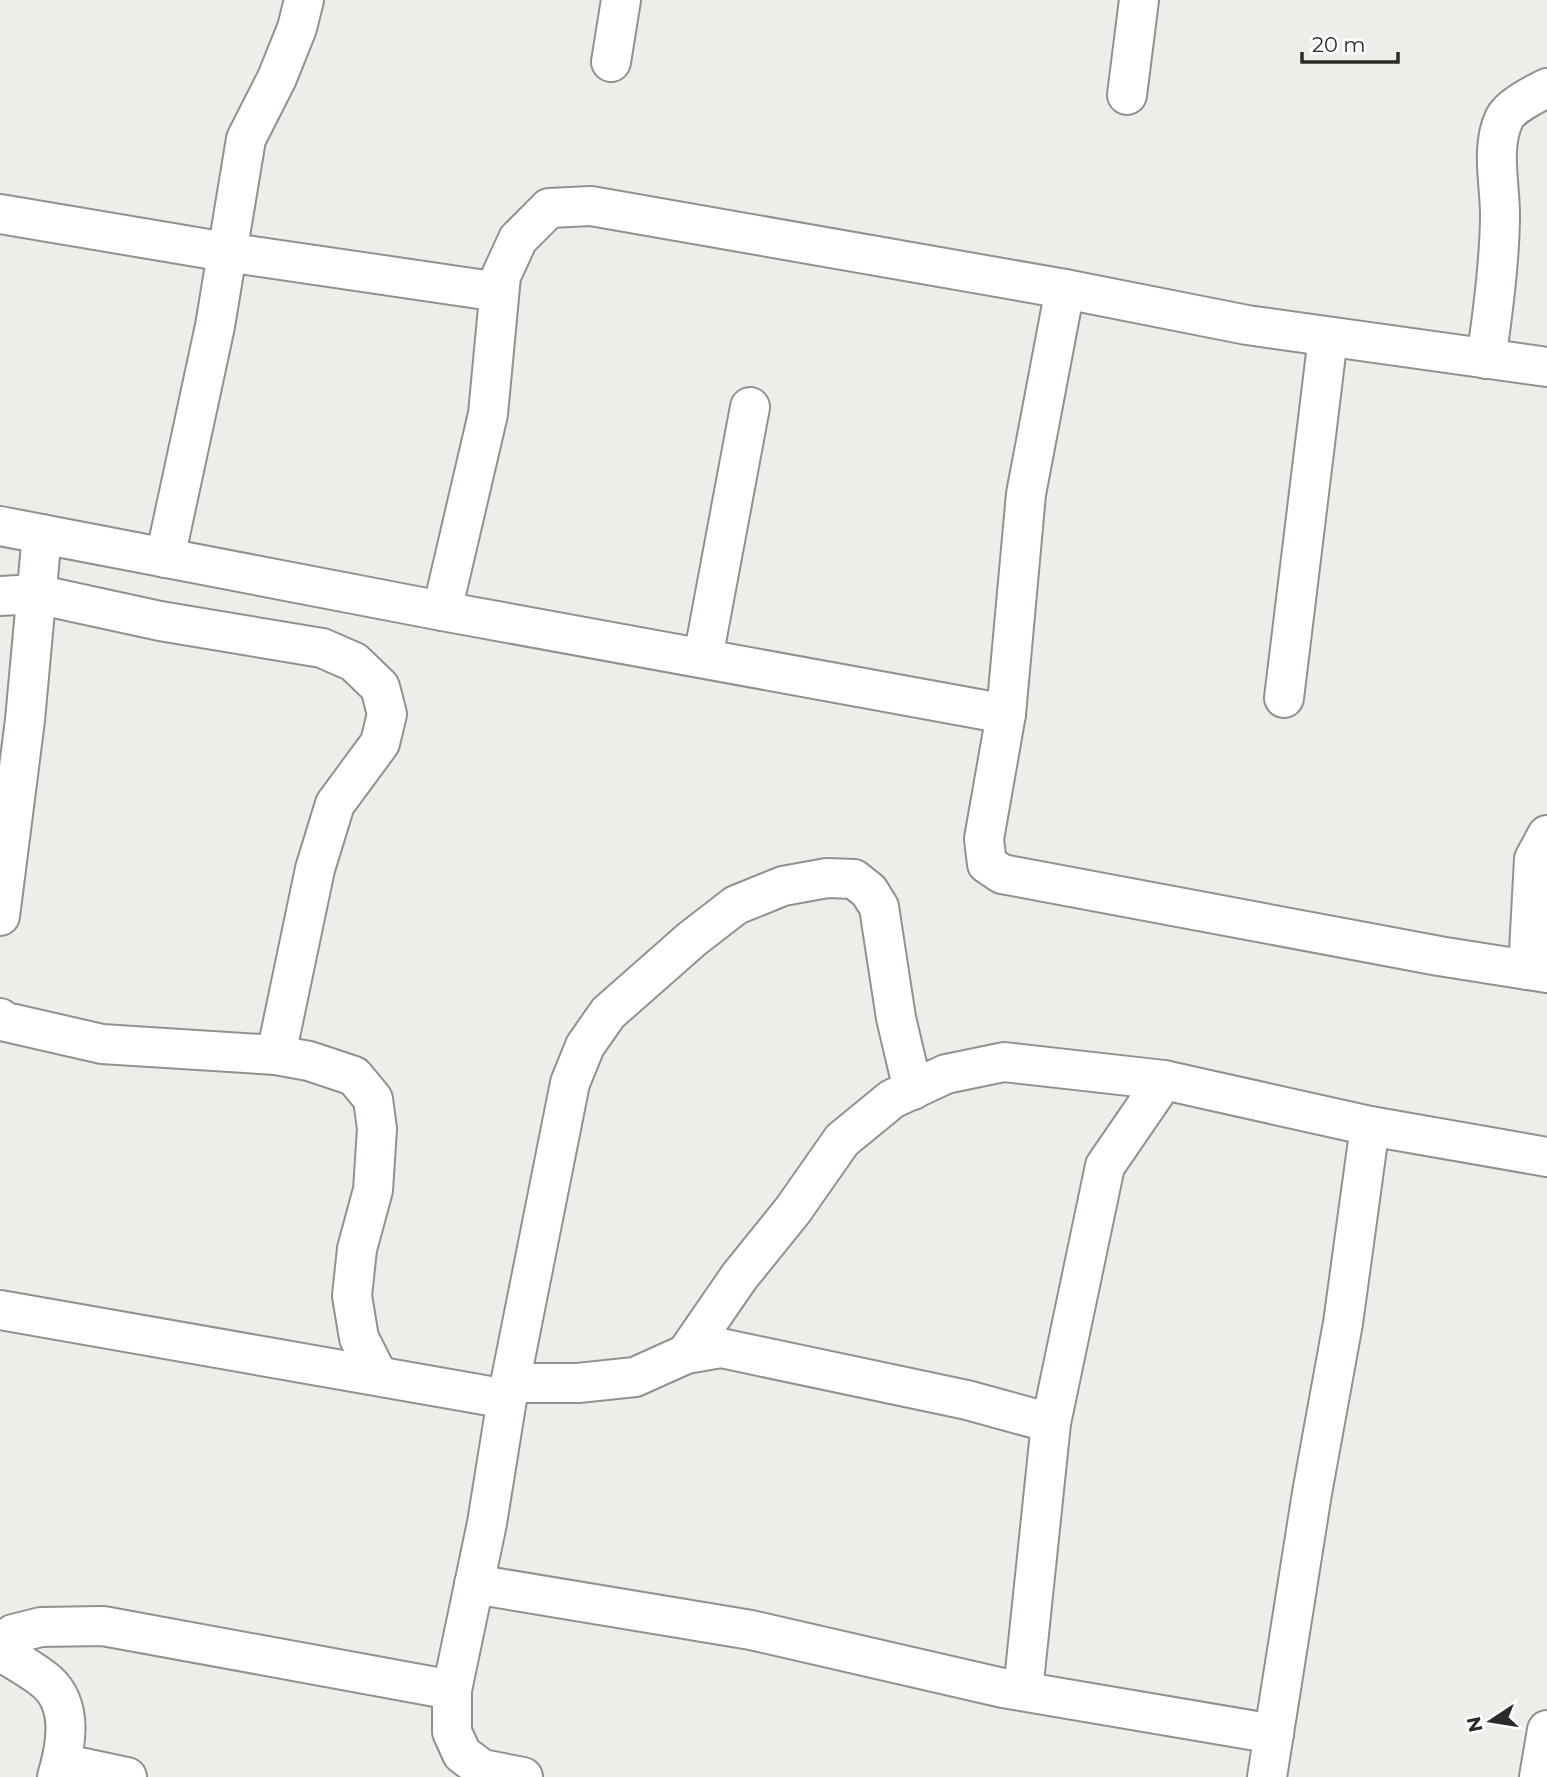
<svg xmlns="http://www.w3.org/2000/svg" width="1547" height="1777" font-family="Montserrat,sans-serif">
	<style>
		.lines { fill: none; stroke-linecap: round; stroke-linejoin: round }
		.minor-casing { stroke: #93918f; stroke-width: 42 }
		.minor { stroke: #fff; stroke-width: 38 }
	</style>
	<rect width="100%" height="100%" fill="#efedea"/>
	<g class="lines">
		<defs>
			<g id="minor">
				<path d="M 611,62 L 621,0"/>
				<path d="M 1127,95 L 1139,0"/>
				<path d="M 0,214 L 226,252 L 499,292"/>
				<path d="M 1065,289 L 1026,494 L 1006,714 L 984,839 L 987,864 L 1002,874 L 1439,956 L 1547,973"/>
				<path d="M 1486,359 C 1493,313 1499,267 1500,220 C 1501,188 1490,149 1504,119 C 1509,107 1535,94 1547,88"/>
				<path d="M 0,526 L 442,611 L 1006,714"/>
				<path d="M 165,558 L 215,326 L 246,139 L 277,78 L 297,28 L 304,0"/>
				<path d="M 0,596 L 36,594 L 160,621 L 322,648 L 354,662 L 380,687 L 387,714 L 380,743 L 335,804 L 315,869 L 276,1055"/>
				<path d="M 442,611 L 488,414 L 501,276 L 518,239 L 549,208 L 591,206 L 1065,289 L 1247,325 L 1547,367"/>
				<path d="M 703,658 L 750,407"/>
				<path d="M 1284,698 L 1328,337"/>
				<path d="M 0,916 L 25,720 L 42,534"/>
				<path d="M 1528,970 L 1534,859 L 1547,835"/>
				<path d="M 0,1018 L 6,1022 L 102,1044 L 276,1055 L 309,1061 L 354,1076 L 373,1099 L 377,1129 L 373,1190 L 357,1249 L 352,1296 L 359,1338 L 378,1376"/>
				<path d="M 0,1310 L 507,1399"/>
				<path d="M 686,1354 L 739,1277 L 793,1210 L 842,1140 L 892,1099 L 946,1074 L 1004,1062 L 1164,1080 L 1370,1126 L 1547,1157"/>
				<path d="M 510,1383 L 578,1383 L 635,1377 L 686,1354 L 721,1348 L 967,1400 L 1051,1423"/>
				<path d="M 474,1584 L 751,1630 L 1003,1688 L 1274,1734"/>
				<path d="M 0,1643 L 13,1634 L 41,1627 L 103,1626 L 452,1690"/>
				<path d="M 0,1651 C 15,1661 33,1670 47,1682 C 74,1706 66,1747 57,1777"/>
				<path d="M 1023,1691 L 1051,1423 L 1105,1166 L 1164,1080"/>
				<path d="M 61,1763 L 127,1777"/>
				<path d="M 523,1777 L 482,1769 L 462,1754 L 452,1732 L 452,1690 L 487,1523 L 507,1399 L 570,1083 L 585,1046 L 608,1013 L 692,939 L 736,905 L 783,886 L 827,878 L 854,879 L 869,891 L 879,907 L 896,1018 L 913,1090"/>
				<path d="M 1267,1777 L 1312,1493 L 1343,1323 L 1370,1126"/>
				<path d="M 1539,1777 L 1547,1730"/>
			</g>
		</defs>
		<use href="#minor" class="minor-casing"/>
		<use href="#minor" class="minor"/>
	</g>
	<g transform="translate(1491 1721) rotate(258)" stroke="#ffffff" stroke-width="5" paint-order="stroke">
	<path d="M0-5L12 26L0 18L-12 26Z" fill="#2c2b2a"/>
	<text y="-10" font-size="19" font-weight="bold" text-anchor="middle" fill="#2c2b2a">N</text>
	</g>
	<path d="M1302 52v10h96v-10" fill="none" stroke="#2c2b2a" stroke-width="3.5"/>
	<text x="1312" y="52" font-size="21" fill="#2c2b2a" stroke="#ffffff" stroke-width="5" paint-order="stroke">20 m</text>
</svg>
